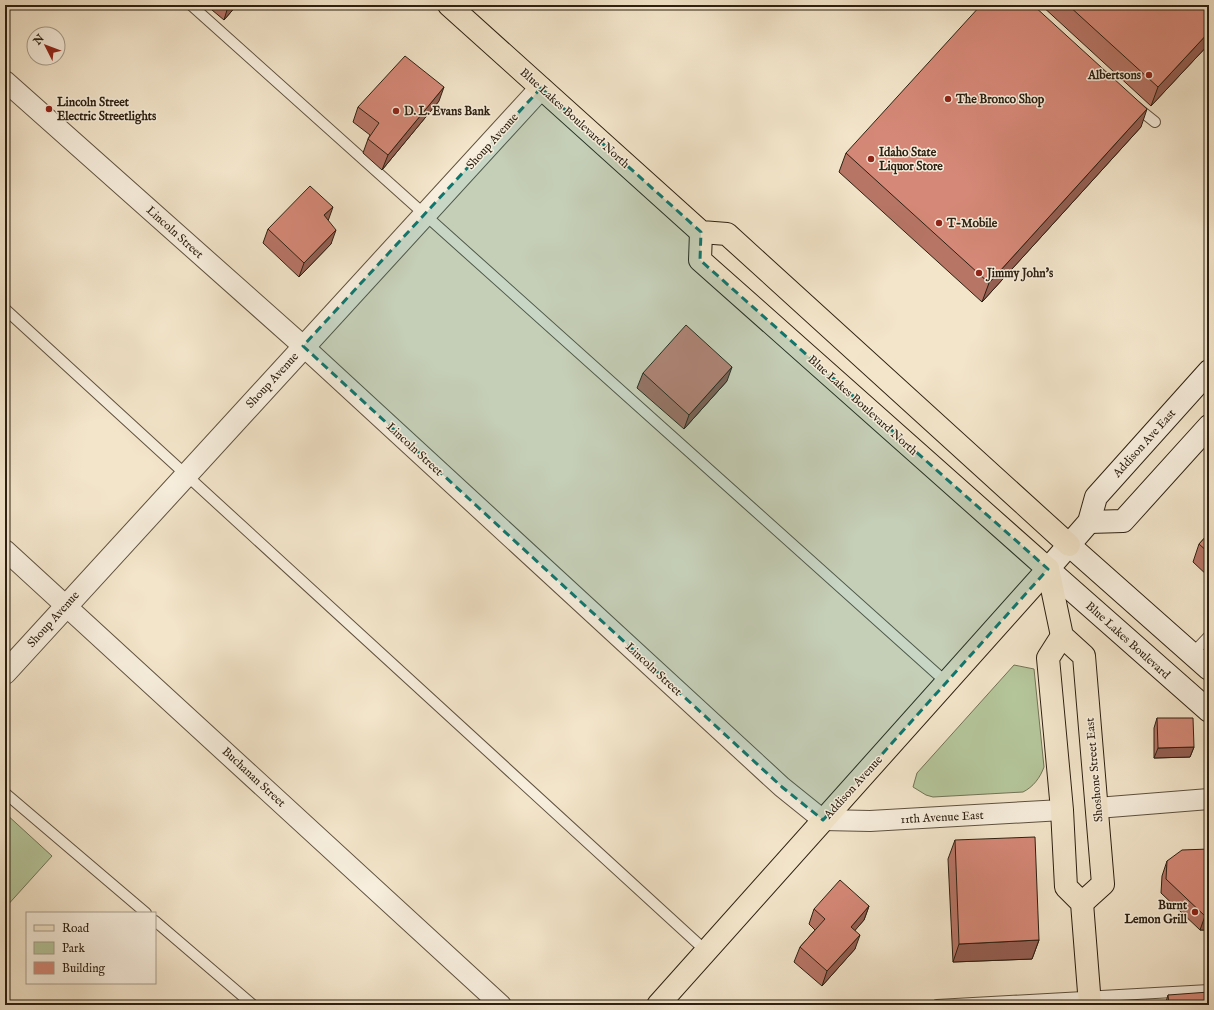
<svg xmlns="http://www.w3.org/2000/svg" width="1214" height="1010" font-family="'IM FELL English',serif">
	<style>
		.green { fill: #b5c69b; stroke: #717356 }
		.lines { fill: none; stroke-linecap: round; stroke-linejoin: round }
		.service-casing { stroke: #5e513f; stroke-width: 12 }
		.minor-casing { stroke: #5e513f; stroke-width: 22 }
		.tertiary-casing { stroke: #5e513f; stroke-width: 24 }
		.secondary-casing { stroke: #2d2011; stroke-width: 24 }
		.primary-casing { stroke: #2d2011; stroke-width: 24 }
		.service { stroke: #f7eedd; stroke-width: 10 }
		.minor { stroke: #f7eedd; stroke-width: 20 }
		.tertiary { stroke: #f7eedd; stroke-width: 22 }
		.secondary { stroke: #f7eedd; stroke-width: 22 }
		.primary { stroke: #f3e5ca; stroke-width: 22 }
		.wall { fill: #b77566; stroke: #2d2011 }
		.shaded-wall { fill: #955f53; stroke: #2d2011 }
		.building { fill: #d58877; stroke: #2d2011 }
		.marked { fill: #0f766e; fill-opacity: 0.2; stroke: #0f766e; stroke-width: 3; stroke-dasharray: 8 5; stroke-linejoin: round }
		.poi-dot { fill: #8f2418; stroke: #f7eedd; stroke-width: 1.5 }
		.labels { text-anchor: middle; stroke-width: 3; stroke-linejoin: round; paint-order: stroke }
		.poi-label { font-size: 12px; font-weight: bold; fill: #2d2011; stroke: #f7eedd; text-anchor: start }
		.street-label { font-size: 12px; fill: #2d2011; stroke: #f7eedd }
	</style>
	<rect width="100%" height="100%" fill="#f3e5ca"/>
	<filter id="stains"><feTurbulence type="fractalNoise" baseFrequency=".005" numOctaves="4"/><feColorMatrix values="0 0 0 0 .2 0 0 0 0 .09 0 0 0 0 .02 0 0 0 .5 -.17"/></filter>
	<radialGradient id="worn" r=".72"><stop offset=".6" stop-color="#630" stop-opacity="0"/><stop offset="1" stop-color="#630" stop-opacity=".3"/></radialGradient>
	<g class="green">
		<path d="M 1014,665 L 1034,669 L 1044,767 C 1040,778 1033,787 1023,792 L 933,797 L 926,795 L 913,787 L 917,773 Z"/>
		<path d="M 5,813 L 52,856 L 5,908 Z"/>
	</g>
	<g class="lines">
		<defs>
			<g id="service">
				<path d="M 191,5 L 946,682"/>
				<path d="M 1135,106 L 1155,122"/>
				<path d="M 5,309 L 706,951"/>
				<path d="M 1192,654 L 1209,636"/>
				<path d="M 5,793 L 146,913"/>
				<path d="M 155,921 L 253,1005"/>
				<path d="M 937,1005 L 1209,990"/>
			</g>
			<g id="minor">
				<path d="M 5,81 L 303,346 L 782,787 L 823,820 L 870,821 L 1062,810"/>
				<path d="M 5,550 L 501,1005"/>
				<path d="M 1097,808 L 1209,799"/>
			</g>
			<path id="tertiary" d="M 5,673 L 541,88"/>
			<g id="secondary">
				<path d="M 1209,371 L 1096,497 L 1089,522 L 1048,569 L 1209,711"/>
				<path d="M 1089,522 L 1123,521 L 1209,426"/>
				<path d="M 1069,545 L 1209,669"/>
			</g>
			<g id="primary">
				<path d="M 449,5 L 701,232 L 727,234 L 1069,545"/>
				<path d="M 701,232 L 700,260 L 1048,569"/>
				<path d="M 1048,569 L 1062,636 L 1084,656 L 1103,884 L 1082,903"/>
				<path d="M 1062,636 L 1048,658 L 1062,810 L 1066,887 L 1082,903 L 1090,1005"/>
				<path d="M 658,1005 L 1048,569"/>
			</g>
		</defs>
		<use href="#service" class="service-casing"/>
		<use href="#minor" class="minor-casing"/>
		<use href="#tertiary" class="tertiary-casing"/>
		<use href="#secondary" class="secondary-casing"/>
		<use href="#primary" class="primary-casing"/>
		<use href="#service" class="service"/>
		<use href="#minor" class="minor"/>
		<use href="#tertiary" class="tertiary"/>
		<use href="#secondary" class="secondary"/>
		<use href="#primary" class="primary"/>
	</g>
	<g class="wall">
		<path d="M 206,5 L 237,5 L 224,20 Z"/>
		<path d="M 1041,5 L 1209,5 L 1209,44 L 1151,106 Z"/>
		<path d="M 439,101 L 382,170 L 363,153 L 368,139 L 370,135 L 353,122 L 358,107 Z"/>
		<path d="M 1141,127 L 982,302 L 839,172 L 846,153 Z"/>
		<path d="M 328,220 L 331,244 L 299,277 L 263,243 L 268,229 Z"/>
		<path d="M 643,373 L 727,381 L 684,429 L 637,388 Z"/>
		<path d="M 1209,533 L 1209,577 L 1193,562 L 1199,544 Z"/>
		<path d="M 1157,718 L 1194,747 L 1190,757 L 1154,758 L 1154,728 Z"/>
		<path d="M 955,840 L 1039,940 L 1032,959 L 953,962 L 948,859 Z"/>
		<path d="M 1209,849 L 1209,930 L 1200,930 L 1161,893 L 1162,876 L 1167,861 Z"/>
		<path d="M 869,906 L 864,920 L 855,930 L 855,949 L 822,986 L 794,962 L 800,947 L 815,930 L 809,924 L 814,909 Z"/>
		<path d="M 1168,995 L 1209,1005 L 1165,1005 Z"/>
	</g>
	<g class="shaded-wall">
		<path d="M 232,5 L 237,5 L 224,20 L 227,10 Z"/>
		<path d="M 1209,32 L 1209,44 L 1151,106 L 1158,87 Z"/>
		<path d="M 444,87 L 439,101 L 382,170 L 388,155 Z"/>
		<path d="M 1147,109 L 1141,127 L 982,302 L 989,283 Z"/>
		<path d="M 333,207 L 328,221 L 324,215 Z"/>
		<path d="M 336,230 L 331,244 L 299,277 L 304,263 Z"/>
		<path d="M 732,367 L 727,381 L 684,429 L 689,415 Z"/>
		<path d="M 1194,747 L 1190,757 L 1154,758 L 1158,748 Z"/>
		<path d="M 869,906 L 864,920 L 846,941 L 851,927 Z"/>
		<path d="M 1205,916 L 1209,916 L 1209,930 L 1200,930 Z"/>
		<path d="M 860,935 L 855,949 L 822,986 L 827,971 Z"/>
		<path d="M 1039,940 L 1032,959 L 953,962 L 959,944 Z"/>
	</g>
	<g class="building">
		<path d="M 221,5 L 232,5 L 227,10 Z"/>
		<path d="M 981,5 L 1033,5 L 1147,109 L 989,283 L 846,153 Z"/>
		<path d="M 1068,5 L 1209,5 L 1209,32 L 1158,87 Z"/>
		<path d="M 405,56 L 444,87 L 388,155 L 368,139 L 379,123 L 358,107 Z"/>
		<path d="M 310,186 L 333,207 L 324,215 L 336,230 L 304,263 L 268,229 Z"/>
		<path d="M 686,325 L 732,367 L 689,415 L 643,373 Z"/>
		<path d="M 1209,533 L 1209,553 L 1199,544 Z"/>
		<path d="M 1157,718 L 1193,718 L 1194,747 L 1158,748 Z"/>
		<path d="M 1035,837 L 1039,940 L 959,944 L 955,840 Z"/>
		<path d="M 1209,849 L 1209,916 L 1205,916 L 1166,879 L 1167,861 L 1182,850 Z"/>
		<path d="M 840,880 L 869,906 L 851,927 L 860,935 L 827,971 L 800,947 L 825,919 L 814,909 Z"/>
		<path d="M 1209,992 L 1209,1005 L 1169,1005 L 1168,995 Z"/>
		<path d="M 1029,1001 L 1029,1005 L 976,1005 L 976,1002 Z"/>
	</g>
	<path class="marked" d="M 541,88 L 701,232 L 700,260 L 1048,569 L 823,820 L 782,787 L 303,346 Z"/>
	<g class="poi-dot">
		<circle cx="1149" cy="75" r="4"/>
		<circle cx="948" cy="99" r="4"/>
		<circle cx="49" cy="109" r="4"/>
		<circle cx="396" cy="111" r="4"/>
		<circle cx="871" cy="159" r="4"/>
		<circle cx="939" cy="223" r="4"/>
		<circle cx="979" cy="273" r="4"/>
		<circle cx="1195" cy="912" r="4"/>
	</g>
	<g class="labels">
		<g class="poi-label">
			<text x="1141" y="79" text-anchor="end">Albertsons</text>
			<text x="956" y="103">The Bronco Shop</text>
			<text x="57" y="106">Lincoln Street<tspan x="57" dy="14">Electric Streetlights</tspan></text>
			<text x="404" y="115">D. L. Evans Bank</text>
			<text x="879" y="156">Idaho State<tspan x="879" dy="14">Liquor Store</tspan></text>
			<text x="947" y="227">T-Mobile</text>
			<text x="987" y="277">Jimmy John's</text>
			<text x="1187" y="909" text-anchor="end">Burnt<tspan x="1187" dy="14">Lemon Grill</tspan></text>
		</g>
		<g class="street-label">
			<text transform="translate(575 118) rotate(42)" y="4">Blue Lakes Boulevard North</text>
			<text transform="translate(492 141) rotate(-48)" y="4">Shoup Avenue</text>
			<text transform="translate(175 232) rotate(42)" y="4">Lincoln Street</text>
			<text transform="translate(272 380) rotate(-47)" y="4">Shoup Avenue</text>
			<text transform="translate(863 405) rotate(42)" y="4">Blue Lakes Boulevard North</text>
			<text transform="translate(1144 443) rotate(-48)" y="4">Addison Ave East</text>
			<text transform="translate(415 449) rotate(43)" y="4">Lincoln Street</text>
			<text transform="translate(53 619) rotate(-48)" y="4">Shoup Avenue</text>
			<text transform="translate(1128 640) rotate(42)" y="4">Blue Lakes Boulevard</text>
			<text transform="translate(654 669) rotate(43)" y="4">Lincoln Street</text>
			<text transform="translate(1094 770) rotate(-95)" y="4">Shoshone Street East</text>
			<text transform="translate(254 777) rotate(43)" y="4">Buchanan Street</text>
			<text transform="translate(853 787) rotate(-48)" y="4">Addison Avenue</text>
			<text transform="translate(942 817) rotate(-3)" y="4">11th Avenue East</text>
		</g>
	</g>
	<rect width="1214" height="1010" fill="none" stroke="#f3e5ca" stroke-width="20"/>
	<rect x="6" y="6" width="1202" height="998" fill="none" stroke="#2d2011" stroke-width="2"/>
	<rect x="10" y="10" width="1194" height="990" fill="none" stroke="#2d2011"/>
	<rect x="26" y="912" width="130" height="72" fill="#f7eedd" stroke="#a69c8b"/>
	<rect x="34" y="925" width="20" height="6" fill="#f3e5ca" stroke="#a69c8b"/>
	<text x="62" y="932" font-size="12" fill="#2d2011">Road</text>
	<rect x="34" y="942" width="20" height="12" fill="#b5c69b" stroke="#a69c8b"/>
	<text x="62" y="952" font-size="12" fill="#2d2011">Park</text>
	<rect x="34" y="962" width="20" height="12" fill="#d58877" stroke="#a69c8b"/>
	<text x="62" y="972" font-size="12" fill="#2d2011">Building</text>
	<g transform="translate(46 46) rotate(312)"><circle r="19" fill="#f7eedd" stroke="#a69c8b"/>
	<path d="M0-3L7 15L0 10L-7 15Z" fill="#8f2418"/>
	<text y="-6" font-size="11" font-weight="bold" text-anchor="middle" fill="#2d2011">N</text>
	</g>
	<rect width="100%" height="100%" filter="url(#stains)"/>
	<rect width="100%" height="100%" fill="url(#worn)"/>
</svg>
